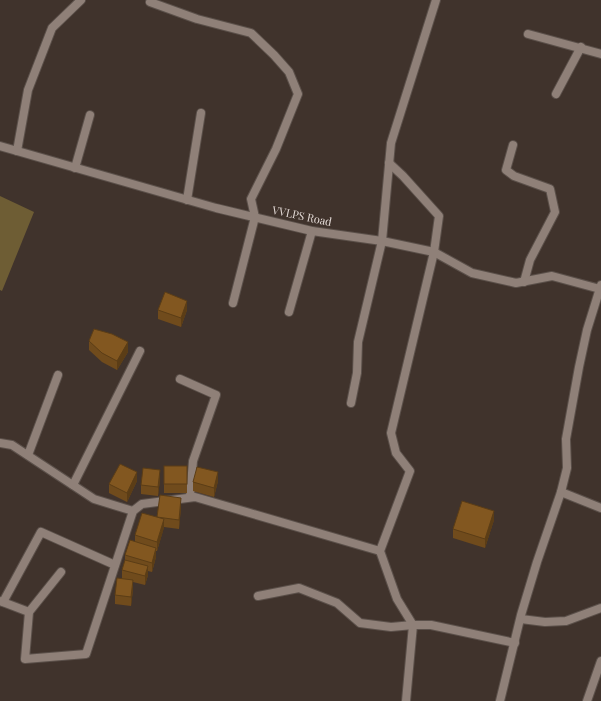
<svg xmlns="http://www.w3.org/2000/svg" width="601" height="701" font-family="'Playfair Display',serif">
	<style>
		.green { fill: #6e5d34 }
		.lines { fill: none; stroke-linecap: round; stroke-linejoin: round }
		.street-casing { stroke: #5b504a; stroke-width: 10 }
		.street { stroke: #8f8078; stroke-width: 8 }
		.wall { fill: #704b1c }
		.shaded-wall { fill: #5b3d16 }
		.building { fill: #825720; stroke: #5b3d16 }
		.labels { text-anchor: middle; stroke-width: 3; stroke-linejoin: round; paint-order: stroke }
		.street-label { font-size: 11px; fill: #e3dad6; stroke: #40332c }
	</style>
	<rect width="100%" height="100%" fill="#40332c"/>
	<path class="green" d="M 0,196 L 34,212 L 2,291 L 0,290 Z"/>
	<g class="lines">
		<defs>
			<g id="street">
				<path d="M 151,0 L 150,2 L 197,19 L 251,33 L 274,55 L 289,72 L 298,94 L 276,149 L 251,199 L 255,217 L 233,303"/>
				<path d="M 528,34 L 601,54"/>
				<path d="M 556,94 L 581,47"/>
				<path d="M 513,145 L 506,170 L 514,176 L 550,189 L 555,212 L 530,260 L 524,282"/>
				<path d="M 0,146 L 216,208 L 312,231 L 382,241 L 434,252 L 472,273 L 516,283 L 552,276 L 600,289"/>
				<path d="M 17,151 L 28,90 L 52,28 L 81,0"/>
				<path d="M 389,163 L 403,176 L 439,216 L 434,252 L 391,433 L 396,453 L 410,471 L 380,551 L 397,599 L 413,625 L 406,701"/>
				<path d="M 75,168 L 90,115"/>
				<path d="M 187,200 L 201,113"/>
				<path d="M 289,312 L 312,231"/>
				<path d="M 180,379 L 216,395 L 193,461 L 190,497"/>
				<path d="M 351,403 L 357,373 L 358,342 L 382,241 L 391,143 L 436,0"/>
				<path d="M 0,443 L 12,445 L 94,499 L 133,511"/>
				<path d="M 28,455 L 58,375"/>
				<path d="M 73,485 L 140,351"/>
				<path d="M 561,492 L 601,508"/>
				<path d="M 61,572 L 29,612 L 25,659 L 86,654 L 133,511 L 142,504 L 195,497 L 380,551"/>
				<path d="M 258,596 L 299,588 L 337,603 L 360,623 L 391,627 L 413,625 L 431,625 L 515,643"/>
				<path d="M 0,601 L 29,612"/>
				<path d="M 3,602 L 41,532 L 115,565"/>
				<path d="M 521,619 L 545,622 L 566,621 L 601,608"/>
				<path d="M 500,701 L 521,615 L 537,562 L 561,492 L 567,468 L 566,439 L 579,367 L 587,330 L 601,285"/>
				<path d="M 587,701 L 601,661"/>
			</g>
		</defs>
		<use href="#street" class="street-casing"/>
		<use href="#street" class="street"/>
	</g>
	<g class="wall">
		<path d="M 158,310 L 187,310 L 181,327 L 158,319 Z"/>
		<path d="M 89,341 L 128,352 L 117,370 L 102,362 L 89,350 Z"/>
		<rect x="164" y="466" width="23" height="27"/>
		<path d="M 160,479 L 158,496 L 141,494 L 141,485 Z"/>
		<path d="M 137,481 L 127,502 L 109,493 L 109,484 Z"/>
		<path d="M 218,481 L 214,497 L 193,491 L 193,482 Z"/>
		<path d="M 181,507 L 179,529 L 164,527 L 157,551 L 156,551 L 156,557 L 152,572 L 148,571 L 148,575 L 145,585 L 133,582 L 133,589 L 131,606 L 115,604 L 115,595 L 122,579 L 122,570 L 125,560 L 125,555 L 135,542 L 135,535 L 157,517 Z"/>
		<path d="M 494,520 L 485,548 L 453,538 L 453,529 Z"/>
	</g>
	<g class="shaded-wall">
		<path d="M 187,301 L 187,310 L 181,327 L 181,318 Z"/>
		<path d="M 128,342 L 128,352 L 117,370 L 117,361 Z"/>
		<path d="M 160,470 L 160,479 L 158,496 L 158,487 Z"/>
		<path d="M 137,472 L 137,481 L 127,502 L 127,493 Z"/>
		<path d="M 218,472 L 218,481 L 214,497 L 214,488 Z"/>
		<path d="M 181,498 L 181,507 L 179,529 L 179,520 Z"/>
		<path d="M 494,511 L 494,520 L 485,548 L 485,539 Z"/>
		<path d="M 164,519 L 164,528 L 157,551 L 157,542 Z"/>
		<path d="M 156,548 L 156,557 L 152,572 L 152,563 Z"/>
		<path d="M 148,566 L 148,575 L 145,585 L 145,576 Z"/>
		<path d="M 133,580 L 133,589 L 131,606 L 131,597 Z"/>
	</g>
	<g class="building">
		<path d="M 165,292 L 187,301 L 181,318 L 158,310 Z"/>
		<path d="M 94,329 L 112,334 L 128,342 L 117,361 L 102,353 L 89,341 Z"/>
		<path d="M 120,464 L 137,472 L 127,493 L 109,484 Z"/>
		<rect x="164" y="466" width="23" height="18"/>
		<path d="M 197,467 L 218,472 L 214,488 L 193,482 Z"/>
		<path d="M 143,468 L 160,470 L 158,487 L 141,485 Z"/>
		<path d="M 160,495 L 181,498 L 179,520 L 157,517 Z"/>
		<path d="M 462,501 L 494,511 L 485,539 L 453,529 Z"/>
		<path d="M 142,513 L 164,519 L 157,542 L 135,535 Z"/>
		<path d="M 130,540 L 156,548 L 152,563 L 125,555 Z"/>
		<path d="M 125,560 L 148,566 L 145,576 L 122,570 Z"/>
		<path d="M 117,578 L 133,580 L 131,597 L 115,595 Z"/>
	</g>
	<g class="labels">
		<g class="street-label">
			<text transform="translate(302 216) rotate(12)" y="4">VVLPS Road</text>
		</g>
	</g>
</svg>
